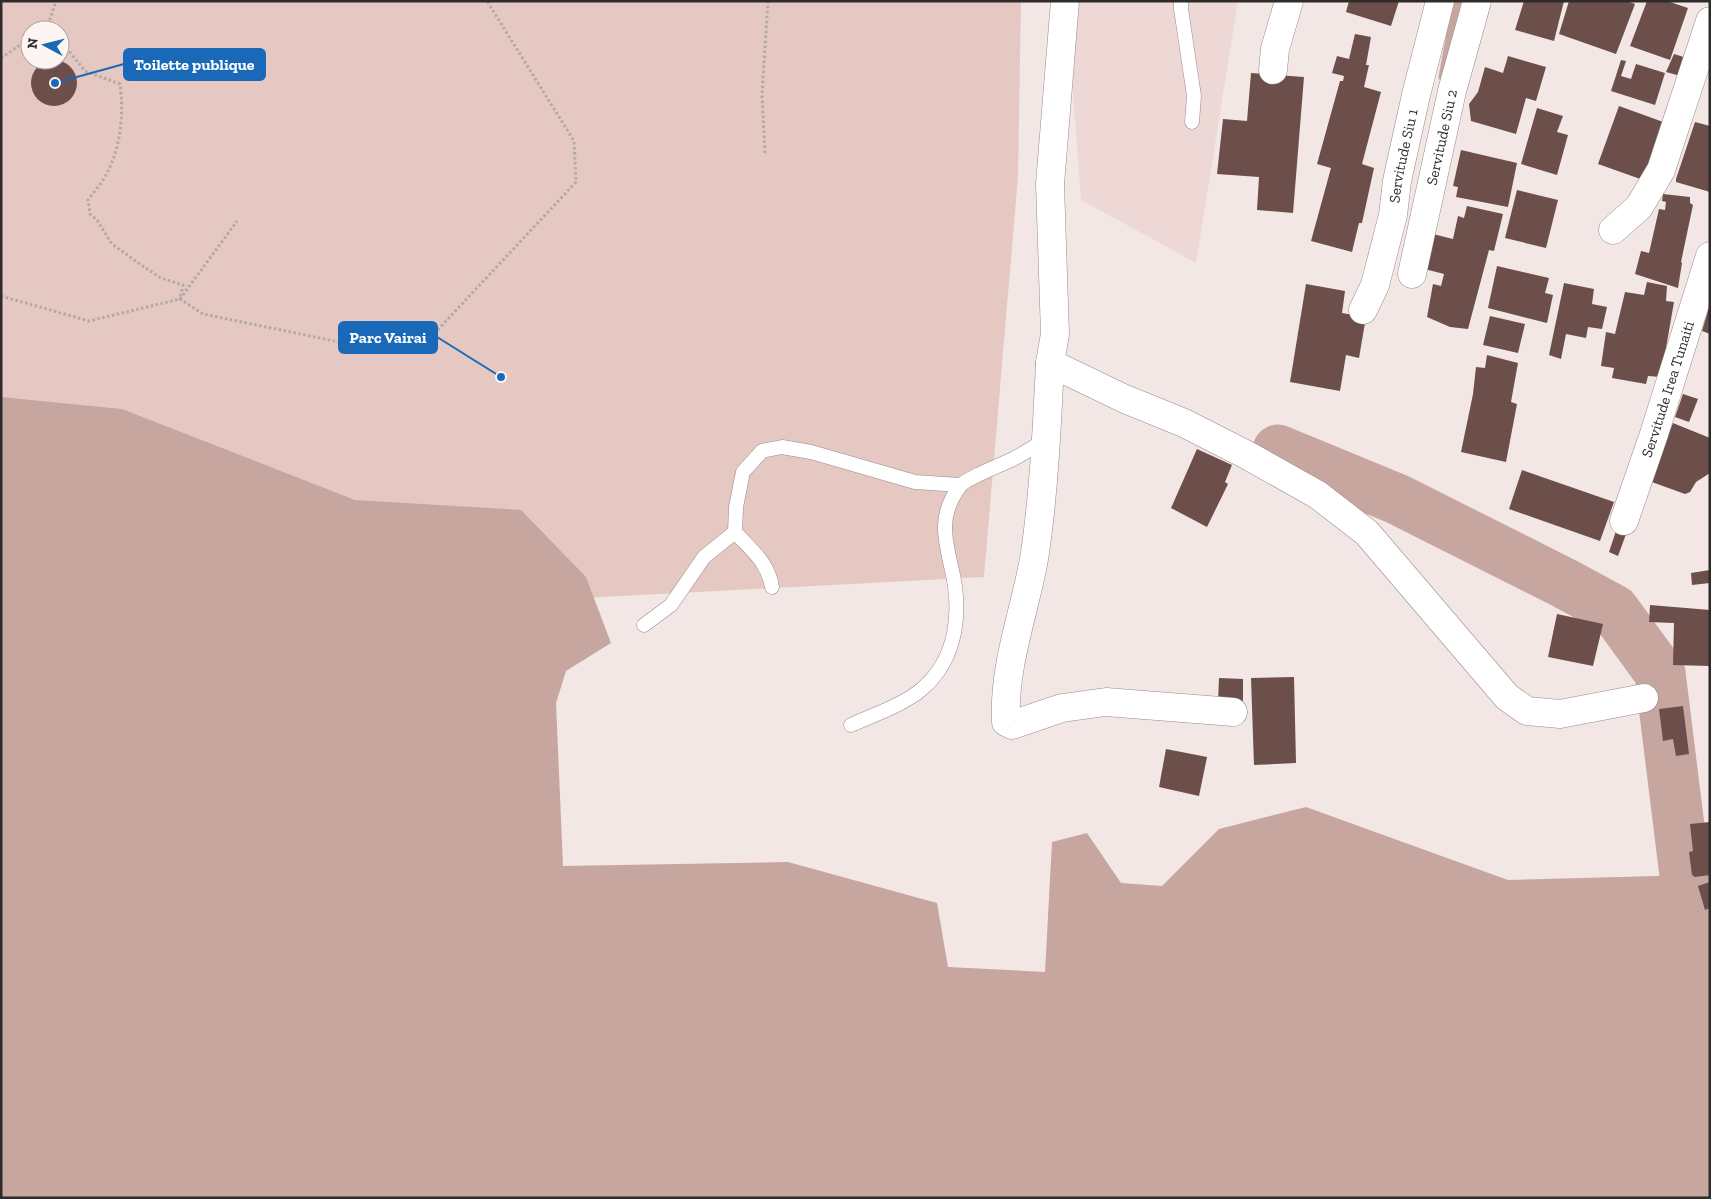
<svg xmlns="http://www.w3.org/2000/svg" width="1711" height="1199" font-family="'Zilla Slab',serif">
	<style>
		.built { fill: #edd8d5 }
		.green { fill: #e6c8c3; fill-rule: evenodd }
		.water { fill: #c7a6a0 }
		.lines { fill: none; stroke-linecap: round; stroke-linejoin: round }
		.stream { stroke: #c7a6a0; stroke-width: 9 }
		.river { stroke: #c7a6a0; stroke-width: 51 }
		.building { fill: #6c4f4a }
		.service-casing { stroke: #968b89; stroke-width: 15 }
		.minor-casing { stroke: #968b89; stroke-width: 29 }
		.path { stroke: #b2a9a7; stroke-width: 3; stroke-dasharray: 2.5 2.5; stroke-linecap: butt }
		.service { stroke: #fff; stroke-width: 14 }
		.minor { stroke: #fff; stroke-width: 28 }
		.labels { text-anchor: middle; stroke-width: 5; stroke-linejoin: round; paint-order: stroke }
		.street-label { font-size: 15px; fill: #2f2b2a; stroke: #fef5f3 }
		.leader { fill: none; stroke: #1a69b8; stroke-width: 2 }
		.callout-dot { fill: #1a69b8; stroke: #fef5f3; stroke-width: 2 }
		.callout { fill: #1a69b8; stroke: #1a69b8; stroke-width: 2 }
		.callout-label { font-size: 16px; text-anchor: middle; font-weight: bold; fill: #fff }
	</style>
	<rect width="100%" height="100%" fill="#f3e7e5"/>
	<path class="built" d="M 1066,1 L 1238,1 L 1196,263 L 1081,200 Z"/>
	<path class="green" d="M 1,1 L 1021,1 L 1018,177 L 984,577 L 131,622 L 1,647 ZM 30,30 L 60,30 L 60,60 L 30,60 Z"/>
	<path class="water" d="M 1,397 L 122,409 L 355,500 L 521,510 L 586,577 L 611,643 L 566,671 L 556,703 L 563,866 L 788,862 L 937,903 L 948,967 L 1045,972 L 1052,842 L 1087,833 L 1121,883 L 1162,886 L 1219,829 L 1306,807 L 1508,880 L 1695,875 L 1710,898 L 1710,1198 L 1,1198 Z"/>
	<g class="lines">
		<path class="stream" d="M 1443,77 L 1457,1"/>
		<path class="river" d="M 1278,450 L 1397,499 L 1564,583 L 1614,610 L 1660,673 L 1685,875"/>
	</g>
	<g class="building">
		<path d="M 1349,1 L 1399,1 L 1391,26 L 1346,12 Z"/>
		<path d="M 1524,1 L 1564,1 L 1554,41 L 1515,30 Z"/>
		<path d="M 1569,1 L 1627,1 L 1635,4 L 1616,54 L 1559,34 Z"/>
		<path d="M 1647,1 L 1667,1 L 1688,8 L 1670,60 L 1630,46 Z"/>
		<path d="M 1355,34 L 1371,37 L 1366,65 L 1369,65 L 1364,87 L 1381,92 L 1362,164 L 1374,168 L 1362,223 L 1359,223 L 1352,252 L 1311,241 L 1331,168 L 1317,164 L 1340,81 L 1343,81 L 1344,76 L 1332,73 L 1337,56 L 1349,59 Z"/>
		<path d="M 1674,54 L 1690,59 L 1684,77 L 1666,72 Z"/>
		<path d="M 1508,56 L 1546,67 L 1536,101 L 1526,98 L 1516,134 L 1471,121 L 1469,104 L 1478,92 L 1485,67 L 1503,73 Z"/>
		<circle cx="54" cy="83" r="23"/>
		<path d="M 1621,60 L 1626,61 L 1621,76 L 1631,79 L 1636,64 L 1665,73 L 1655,105 L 1611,91 Z"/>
		<path d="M 1251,73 L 1304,77 L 1293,213 L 1257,210 L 1259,177 L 1217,174 L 1223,119 L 1247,121 Z"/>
		<path d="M 1619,106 L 1666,123 L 1646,181 L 1598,164 Z"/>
		<path d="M 1537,108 L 1563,116 L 1557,132 L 1568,135 L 1557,175 L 1521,164 Z"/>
		<path d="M 1695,122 L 1710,126 L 1710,192 L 1676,182 L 1676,179 Z"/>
		<path d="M 1461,150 L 1517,163 L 1508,207 L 1456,197 L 1458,187 L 1453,186 Z"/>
		<path d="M 1517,190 L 1558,200 L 1546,248 L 1505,238 Z"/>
		<path d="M 1663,194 L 1690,197 L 1690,203 L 1693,205 L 1681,262 L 1682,263 L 1678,288 L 1635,274 L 1641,251 L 1649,253 L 1659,209 L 1665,210 L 1666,202 L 1662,201 Z"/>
		<path d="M 1467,206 L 1503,214 L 1494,251 L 1489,250 L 1468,329 L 1450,327 L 1427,317 L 1433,284 L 1441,286 L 1444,274 L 1417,267 L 1425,232 L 1453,239 L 1458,216 L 1464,218 Z"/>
		<path d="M 1497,266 L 1549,278 L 1545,293 L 1553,295 L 1547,323 L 1488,308 Z"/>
		<path d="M 1647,282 L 1667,286 L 1666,301 L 1674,302 L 1661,377 L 1648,376 L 1646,384 L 1612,378 L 1614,368 L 1601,366 L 1606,332 L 1615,334 L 1625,292 L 1644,295 Z"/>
		<path d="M 1564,283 L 1594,289 L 1592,304 L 1607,307 L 1602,329 L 1588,327 L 1586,338 L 1566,334 L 1561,359 L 1549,355 Z"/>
		<path d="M 1306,284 L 1345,291 L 1342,313 L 1366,317 L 1359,358 L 1346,355 L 1340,391 L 1290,382 Z"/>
		<path d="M 1709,307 L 1710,307 L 1710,334 L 1702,331 Z"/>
		<path d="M 1490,316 L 1525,324 L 1518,353 L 1483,345 Z"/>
		<path d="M 1487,355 L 1518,363 L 1511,402 L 1517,404 L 1506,462 L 1461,452 L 1473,394 L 1476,367 L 1485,368 Z"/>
		<path d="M 1683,394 L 1698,399 L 1689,422 L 1675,417 Z"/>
		<path d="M 1673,423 L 1710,438 L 1710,473 L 1696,482 L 1690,492 L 1685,494 L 1649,481 Z"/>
		<path d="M 1197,449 L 1232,465 L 1225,482 L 1228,484 L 1207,527 L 1171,508 Z"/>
		<path d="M 1522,470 L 1614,502 L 1600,541 L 1509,509 Z"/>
		<path d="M 1619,522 L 1629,526 L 1618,556 L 1609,552 Z"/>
		<path d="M 1710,570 L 1710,583 L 1692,585 L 1691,573 Z"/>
		<path d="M 1650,605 L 1710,610 L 1710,666 L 1673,665 L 1674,623 L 1649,622 Z"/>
		<path d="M 1557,614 L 1603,624 L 1593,666 L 1548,657 Z"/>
		<path d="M 1294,677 L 1296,763 L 1254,765 L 1251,678 Z"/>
		<path d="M 1219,678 L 1243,679 L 1243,703 L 1218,703 Z"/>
		<path d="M 1683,706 L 1689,754 L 1676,756 L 1673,739 L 1663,741 L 1659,709 Z"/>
		<path d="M 1166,749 L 1207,757 L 1199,796 L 1159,787 Z"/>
		<path d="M 1710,822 L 1710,875 L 1695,877 L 1692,875 L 1689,852 L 1693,851 L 1690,824 Z"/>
		<path d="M 1710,882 L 1710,908 L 1705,910 L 1698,886 Z"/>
	</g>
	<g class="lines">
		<defs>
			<g id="service">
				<path d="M 1181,1 L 1181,9 L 1194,96 L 1192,122"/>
				<path d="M 772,587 C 768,562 751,550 735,532 L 736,507 L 743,472 L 762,451 L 782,447 L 811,452 L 915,482 L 960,485"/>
				<path d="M 644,625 L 671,605 L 704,557 L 735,532"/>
				<path d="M 851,725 C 873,715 903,705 922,689 C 958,658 962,610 951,566 C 944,536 939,514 960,486 C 965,479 1003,464 1013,459 C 1025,453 1035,446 1046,439"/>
			</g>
			<g id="minor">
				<path d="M 1065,1 L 1050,184 L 1055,334 L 1050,363 L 1125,399 L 1184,423 L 1245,454 L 1318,495 L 1367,533 L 1507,697 L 1527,711 L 1560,714 L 1644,698"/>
				<path d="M 1273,70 L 1275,49 L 1289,1"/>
				<path d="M 1613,230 L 1639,207 L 1661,170 L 1710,21"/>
				<path id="s1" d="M 1412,274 L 1452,91 L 1477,1"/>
				<path id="s2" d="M 1363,310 L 1375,285 L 1393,215 L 1397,181 L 1416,95 L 1440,1"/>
				<path d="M 1050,363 C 1047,426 1044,491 1035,553 C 1026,609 1003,664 1006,722 L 1012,725 L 1062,708 L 1106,702 L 1233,712"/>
				<path id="s3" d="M 1624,521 L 1654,434 L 1710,256"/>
			</g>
		</defs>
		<use href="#service" class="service-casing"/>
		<use href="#minor" class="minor-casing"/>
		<g class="path">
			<path d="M 48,25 L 56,1"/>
			<path d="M 41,30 L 48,25 L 52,30"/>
			<path d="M 60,40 L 85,71 L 120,84 C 124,115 121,147 106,175 C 101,184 94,192 88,200 L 90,214 L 97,220 L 112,244 L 141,265 L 161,278 L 183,285 L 180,299 L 203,314 L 344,343 L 418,351 L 576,182 L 574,141 L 487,1"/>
			<path d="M 1,58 L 30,38"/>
			<path d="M 765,153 L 762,95 L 768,1"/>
			<path d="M 1,296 L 89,321 L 180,299 L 237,221"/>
		</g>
		<use href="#service" class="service"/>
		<use href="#minor" class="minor"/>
	</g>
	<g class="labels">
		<g class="street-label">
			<text dy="5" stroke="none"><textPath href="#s1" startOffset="140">Servitude Siu 2</textPath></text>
			<text dy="5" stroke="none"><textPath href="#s2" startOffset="160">Servitude Siu 1</textPath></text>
			<text dy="5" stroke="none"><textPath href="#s3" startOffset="139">Servitude Irea Tunaiti</textPath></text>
		</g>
	</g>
	<path class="leader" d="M55 83L124 64M501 377L437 337"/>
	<g class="callout-dot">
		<circle cx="55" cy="83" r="5"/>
		<circle cx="501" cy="377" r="5"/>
	</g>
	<g class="callout">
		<rect x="124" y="49" width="141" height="31" rx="5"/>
		<rect x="339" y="322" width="98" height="31" rx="5"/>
	</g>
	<g class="callout-label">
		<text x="194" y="70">Toilette publique</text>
		<text x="388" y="343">Parc Vairai</text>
	</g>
	<rect width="1711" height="1199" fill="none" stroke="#2f2b2a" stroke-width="5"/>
	<g transform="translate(45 45) rotate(277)"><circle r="24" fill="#fef5f3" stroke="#aba4a3"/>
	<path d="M0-4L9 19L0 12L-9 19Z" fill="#1a69b8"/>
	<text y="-8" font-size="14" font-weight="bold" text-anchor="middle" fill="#2f2b2a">N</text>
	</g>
</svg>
